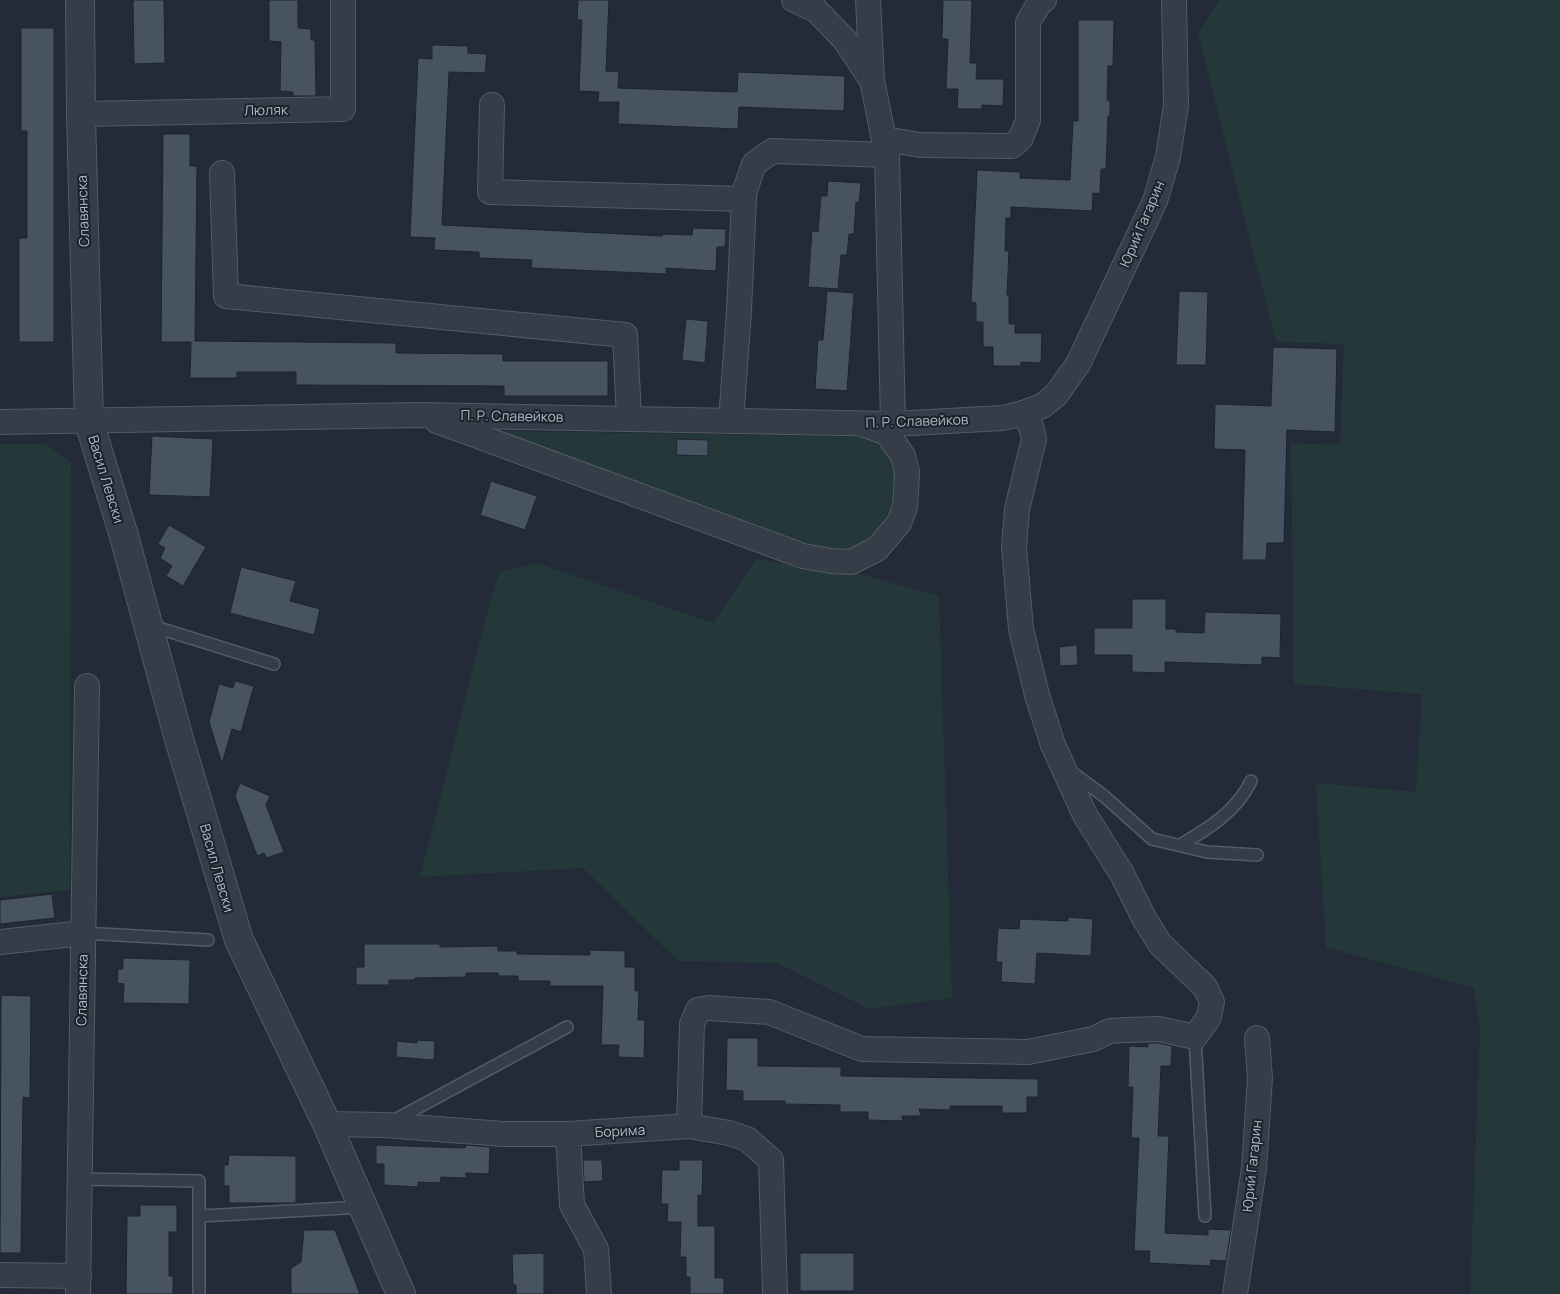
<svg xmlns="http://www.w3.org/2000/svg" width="1560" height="1294" font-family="Manrope,sans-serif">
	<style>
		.green { fill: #253839 }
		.building { fill: #485361; stroke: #1d242e }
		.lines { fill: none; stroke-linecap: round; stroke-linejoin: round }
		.service-casing { stroke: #535b65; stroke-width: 14 }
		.minor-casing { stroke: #535b65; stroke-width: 26 }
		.tertiary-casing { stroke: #535b65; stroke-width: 30 }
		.service { stroke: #353d48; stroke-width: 11 }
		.minor { stroke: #353d48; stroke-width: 24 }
		.tertiary { stroke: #353d48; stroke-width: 28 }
		.labels { text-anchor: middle; stroke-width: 4; stroke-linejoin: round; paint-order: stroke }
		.street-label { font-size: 14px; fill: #b0b8c4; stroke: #1b222c }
	</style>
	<rect width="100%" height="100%" fill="#222b37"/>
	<g class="green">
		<path d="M 1219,0 L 1560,0 L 1560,1294 L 1470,1294 L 1480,1028 L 1474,988 L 1326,947 L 1316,783 L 1416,792 L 1422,694 L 1294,684 L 1291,443 L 1340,445 L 1344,344 L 1276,342 L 1198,34 Z"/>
		<path d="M 502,431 L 867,437 C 877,444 885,449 891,461 C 903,485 891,530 866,543 C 851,551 833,548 817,548 L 505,439 Z"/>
		<path d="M 0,444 L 45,444 L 71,462 L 70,890 L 0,897 Z"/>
		<path d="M 756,559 L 863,575 L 939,596 L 952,998 L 869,1009 L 777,963 L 678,961 L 583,868 L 420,877 L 492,594 L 500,572 L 537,563 L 713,623 Z"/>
	</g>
	<g class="building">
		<path d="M 133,0 L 164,0 L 165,63 L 134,64 Z"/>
		<path d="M 269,0 L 298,0 L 298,28 L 311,29 L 311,40 L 315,40 L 316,96 L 293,96 L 293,92 L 280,91 L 281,42 L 269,41 Z"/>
		<path d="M 578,0 L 609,0 L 606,71 L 619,72 L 618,88 L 737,92 L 738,72 L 845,76 L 844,111 L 739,107 L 738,129 L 618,124 L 619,102 L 598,102 L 599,92 L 579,91 L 582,20 L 577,20 Z"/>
		<path d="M 943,0 L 972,0 L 970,63 L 977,63 L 976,79 L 1004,79 L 1003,106 L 982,105 L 982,109 L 957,109 L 958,89 L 946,89 L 948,39 L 942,39 Z"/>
		<path d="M 1078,20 L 1114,20 L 1113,66 L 1108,66 L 1107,100 L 1110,101 L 1110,116 L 1108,116 L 1106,169 L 1101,169 L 1100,194 L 1093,193 L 1092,211 L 1011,207 L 1011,218 L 1006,218 L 1005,251 L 1009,251 L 1007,295 L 1009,295 L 1009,324 L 1015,324 L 1015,333 L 1042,333 L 1041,363 L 1021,362 L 1021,366 L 993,366 L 993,347 L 983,347 L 983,322 L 976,322 L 976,303 L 971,302 L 977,170 L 1020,172 L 1020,178 L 1070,180 L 1073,121 L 1078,121 Z"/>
		<path d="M 21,28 L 54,28 L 54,342 L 19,342 L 19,238 L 27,238 L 27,131 L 21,131 Z"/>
		<path d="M 432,45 L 468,46 L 468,53 L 487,54 L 485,73 L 449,72 L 442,225 L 662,236 L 662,234 L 692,235 L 693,228 L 726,229 L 725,247 L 717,247 L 716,271 L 666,268 L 666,274 L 531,268 L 532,260 L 479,258 L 479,252 L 434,250 L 435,238 L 410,237 L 418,58 L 432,59 Z"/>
		<path d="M 163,134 L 190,134 L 190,166 L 197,166 L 195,341 L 396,343 L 396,353 L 503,354 L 503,361 L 608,361 L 608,396 L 504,396 L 504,386 L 296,385 L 296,372 L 237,372 L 237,378 L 190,378 L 191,342 L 161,342 Z"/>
		<path d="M 828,181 L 861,183 L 859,203 L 856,202 L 854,234 L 849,234 L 847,255 L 841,255 L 838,289 L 808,287 L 812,231 L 818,232 L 821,196 L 827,196 Z"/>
		<path d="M 827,291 L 854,293 L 847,391 L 815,389 L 818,340 L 823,340 Z"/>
		<path d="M 1179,291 L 1208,292 L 1206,365 L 1176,365 Z"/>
		<path d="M 686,319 L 708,321 L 705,363 L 682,360 Z"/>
		<path d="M 1273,347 L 1337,349 L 1335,432 L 1287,430 L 1284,543 L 1267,543 L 1266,560 L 1242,560 L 1245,450 L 1214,449 L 1215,404 L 1271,406 Z"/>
		<path d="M 152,436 L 213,439 L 210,497 L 149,495 Z"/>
		<path d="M 677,439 L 708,440 L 708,456 L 676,455 Z"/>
		<path d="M 491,481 L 537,496 L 525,530 L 480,515 Z"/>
		<path d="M 169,525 L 206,547 L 183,586 L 166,576 L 172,566 L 160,558 L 165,548 L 158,544 Z"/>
		<path d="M 241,567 L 296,581 L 290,601 L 320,609 L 314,635 L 230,613 Z"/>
		<path d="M 1132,599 L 1166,599 L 1166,629 L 1176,629 L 1176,632 L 1204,633 L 1205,612 L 1281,614 L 1280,658 L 1262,657 L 1262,665 L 1165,662 L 1165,673 L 1132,672 L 1132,655 L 1094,655 L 1094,628 L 1132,628 Z"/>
		<path d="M 1077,645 L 1078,665 L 1060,666 L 1059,647 Z"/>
		<path d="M 235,681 L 254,686 L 241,732 L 232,729 L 222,764 L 209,722 L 219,684 L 233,688 Z"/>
		<path d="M 240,783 L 270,796 L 266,805 L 284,852 L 266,858 L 264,853 L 257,856 L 235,796 Z"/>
		<path d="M 52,894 L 55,918 L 0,924 L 0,900 Z"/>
		<path d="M 1068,917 L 1093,919 L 1091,956 L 1037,953 L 1035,984 L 1001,982 L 1002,962 L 996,962 L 998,928 L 1019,929 L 1020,919 L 1068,921 Z"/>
		<path d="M 364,944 L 440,944 L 440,947 L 498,946 L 498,951 L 517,951 L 517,954 L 590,955 L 590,950 L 625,951 L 625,967 L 635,967 L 635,991 L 639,991 L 638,1020 L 645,1020 L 644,1058 L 618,1057 L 619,1045 L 601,1045 L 603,986 L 550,986 L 550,981 L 518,981 L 518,976 L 498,976 L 498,973 L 466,973 L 466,977 L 415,978 L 415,980 L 389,980 L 389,985 L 356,985 L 356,967 L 364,967 Z"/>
		<path d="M 123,958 L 190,960 L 189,1004 L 123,1003 L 124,984 L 117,983 L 118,969 L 123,969 Z"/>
		<path d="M 1,995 L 31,996 L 30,1098 L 23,1097 L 21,1253 L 0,1253 Z"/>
		<path d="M 727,1038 L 758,1038 L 758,1066 L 841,1067 L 841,1076 L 1038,1079 L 1038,1097 L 1027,1097 L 1027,1113 L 1002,1113 L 1002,1106 L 950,1106 L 950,1110 L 919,1109 L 921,1116 L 902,1116 L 903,1121 L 868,1120 L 868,1112 L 840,1112 L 840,1105 L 785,1104 L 785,1101 L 743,1101 L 743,1091 L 726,1090 Z"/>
		<path d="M 417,1040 L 435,1041 L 434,1060 L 396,1057 L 397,1041 L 417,1043 Z"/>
		<path d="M 1148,1043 L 1158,1043 L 1172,1046 L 1171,1066 L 1161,1066 L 1158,1136 L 1169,1136 L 1165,1233 L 1208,1235 L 1208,1229 L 1231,1230 L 1226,1261 L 1211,1260 L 1210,1266 L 1149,1263 L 1150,1251 L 1134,1251 L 1139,1138 L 1131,1138 L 1133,1087 L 1128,1087 L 1129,1046 L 1148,1047 Z"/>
		<path d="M 376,1145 L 465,1148 L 466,1145 L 490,1147 L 489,1174 L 466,1173 L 466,1178 L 441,1177 L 440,1183 L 418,1182 L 418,1187 L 384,1185 L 384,1164 L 376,1164 Z"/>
		<path d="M 229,1155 L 296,1156 L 296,1203 L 229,1203 L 229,1186 L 224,1186 L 224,1165 L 228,1165 Z"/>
		<path d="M 583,1160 L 602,1160 L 603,1181 L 584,1182 Z"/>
		<path d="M 679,1160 L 703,1160 L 702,1195 L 698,1195 L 698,1226 L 715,1226 L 715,1278 L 724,1278 L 724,1294 L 690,1294 L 690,1277 L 686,1277 L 686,1257 L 680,1257 L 681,1222 L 667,1222 L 668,1204 L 661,1204 L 662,1170 L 679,1170 Z"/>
		<path d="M 140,1205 L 177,1205 L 177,1232 L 169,1232 L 169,1276 L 173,1276 L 173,1294 L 126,1294 L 127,1216 L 140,1216 Z"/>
		<path d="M 304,1230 L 335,1230 L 360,1294 L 291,1294 L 291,1268 L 301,1262 Z"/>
		<path d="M 544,1253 L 544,1294 L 516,1294 L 516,1285 L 513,1285 L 512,1254 Z"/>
		<rect x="800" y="1253" width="54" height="38"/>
	</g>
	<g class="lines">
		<defs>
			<g id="service">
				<path d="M 149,625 L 274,664"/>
				<path d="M 1070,771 L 1104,796 L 1152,839 L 1207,852 L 1257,855"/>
				<path d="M 1180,845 C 1208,829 1237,811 1251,781"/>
				<path d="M 83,933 L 208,940"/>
				<path d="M 1195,1037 L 1205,1216"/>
				<path d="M 393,1121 L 567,1027"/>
				<path d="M 80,1179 L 199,1181 L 199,1294"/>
				<path d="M 200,1216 L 363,1207"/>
			</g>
			<g id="minor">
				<path d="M 794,0 L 816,10 L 845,40 L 871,79"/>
				<path d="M 868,0 L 872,80 L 887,155 L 893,424"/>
				<path d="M 492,105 L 490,192 L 744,199"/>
				<path d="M 81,114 L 343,109 L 343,0"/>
				<path d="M 884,139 L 920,145 L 1012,146 L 1021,138 L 1028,120 L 1028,22 L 1040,2 L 1044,0"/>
				<path d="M 222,173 L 226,296 L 625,335 L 629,418"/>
				<path d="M 437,421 L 803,556 L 831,561 L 851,562 L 877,549 L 899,523 L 905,507 L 906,492 L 907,472 L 903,456 L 887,433 L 865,425"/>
				<path d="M 731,421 L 739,311 L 744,199 L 745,190 L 754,164 L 772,151 L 887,155"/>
				<path d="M 0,422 L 421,415 L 893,424 L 1003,418 L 1023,413 L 1042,406 L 1056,395 L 1078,364 L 1155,201 L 1168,157 L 1176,105 L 1174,0"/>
				<path d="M 0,942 L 83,933"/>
				<path d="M 327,1124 L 385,1125 L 503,1134 L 568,1134 L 689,1126 L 729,1133 L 747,1139 L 771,1160 L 775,1294"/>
				<path d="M 689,1126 L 692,1024 L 698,1010 L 709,1008 L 769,1012 L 862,1049 L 1028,1052 L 1093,1039 L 1110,1031 L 1126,1030 L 1159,1029 L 1195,1037 L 1209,1017 L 1212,1002 L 1205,987 L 1160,944 L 1144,918 L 1122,874 L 1085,815 L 1053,745 L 1037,695 L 1021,629 L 1014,547 L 1017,509 L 1034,439 L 1031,426 L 1023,413"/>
				<path d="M 568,1134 L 572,1205 L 596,1249 L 599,1294"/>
				<path d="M 0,1275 L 79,1276"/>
				<path d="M 78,1294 L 87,686"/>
				<path d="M 1235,1294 L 1254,1168 L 1260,1078 L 1257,1038"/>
			</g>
			<path id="tertiary" d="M 80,0 L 81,114 L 89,422 L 124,536 L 179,739 L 239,940 L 327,1124 L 401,1294"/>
		</defs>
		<use href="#service" class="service-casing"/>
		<use href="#minor" class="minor-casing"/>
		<use href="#tertiary" class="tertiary-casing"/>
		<use href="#service" class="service"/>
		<use href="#minor" class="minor"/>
		<use href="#tertiary" class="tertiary"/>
	</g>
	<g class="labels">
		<g class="street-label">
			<text transform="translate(266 110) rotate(-1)" y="5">Люляк</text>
			<text transform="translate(83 211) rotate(-92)" y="5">Славянска</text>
			<text transform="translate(1142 224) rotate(-67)" y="5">Юрий Гагарин</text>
			<text transform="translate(512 416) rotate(1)" y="5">П. Р. Славейков</text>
			<text transform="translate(917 421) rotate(-2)" y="5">П. Р. Славейков</text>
			<text transform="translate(106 479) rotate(73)" y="5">Васил Левски</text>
			<text transform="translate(217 868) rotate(74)" y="5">Васил Левски</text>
			<text transform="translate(82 990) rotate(-89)" y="5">Славянска</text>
			<text transform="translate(620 1131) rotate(-3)" y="5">Борима</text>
			<text transform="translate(1252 1166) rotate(-84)" y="5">Юрий Гагарин</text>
		</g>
	</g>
</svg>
